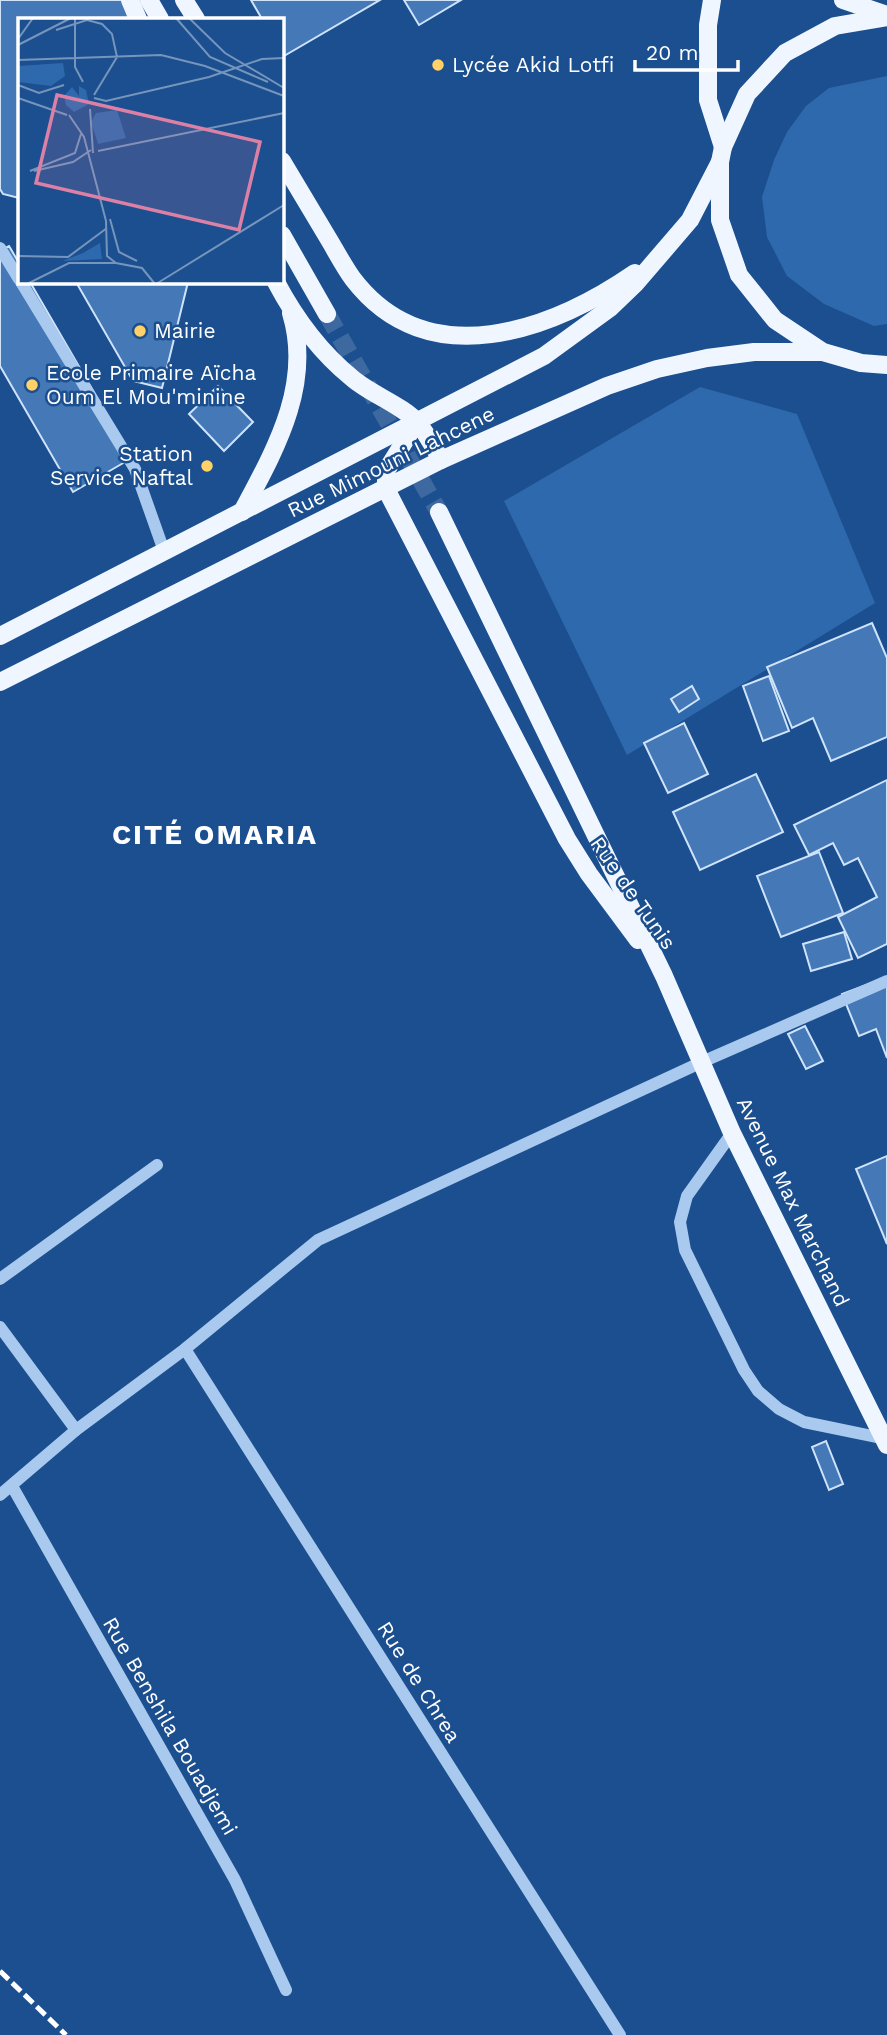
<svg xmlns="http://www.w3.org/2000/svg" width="887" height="2035" font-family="'Work Sans',sans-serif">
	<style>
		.green { fill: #2e69ad }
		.building { fill: #4478b7; stroke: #cfe3fa; stroke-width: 2 }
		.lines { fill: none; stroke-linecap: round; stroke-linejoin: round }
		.major-tunnel { stroke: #3d69a0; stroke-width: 18; stroke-dasharray: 18 9; stroke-linecap: butt }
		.minor { stroke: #a9c9ee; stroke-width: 12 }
		.major { stroke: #f0f6ff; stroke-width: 18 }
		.rail { stroke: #fff; stroke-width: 5; stroke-dasharray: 12 5; stroke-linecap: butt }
		.poi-dot { fill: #ffd166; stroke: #1b4f8f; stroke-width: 2.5 }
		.labels { text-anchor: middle; stroke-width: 5; stroke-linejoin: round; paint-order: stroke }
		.poi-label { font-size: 21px; fill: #fff; stroke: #1b4f8f; text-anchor: start }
		.street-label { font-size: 21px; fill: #fff; stroke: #1b4f8f }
		.district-label { font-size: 28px; font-weight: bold; letter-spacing: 2px; fill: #fff; stroke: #1b4f8f }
		.inset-road { fill: none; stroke: #7695bc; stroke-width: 2 }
		.view { fill: #dd80a5; fill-opacity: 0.15; stroke: #dd80a5; stroke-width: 3.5 }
		.inset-edge { fill: none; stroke: #fff; stroke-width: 3.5 }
	</style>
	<rect width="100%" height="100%" fill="#1b4f8f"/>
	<g class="green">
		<path d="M 887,76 L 887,324 L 874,326 L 824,304 L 787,276 L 767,237 L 762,197 L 774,160 L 787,132 L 806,106 L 829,88 Z"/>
		<path d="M 700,387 L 797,414 L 875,603 L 627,755 L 504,501 Z"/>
	</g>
	<g class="building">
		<path d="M 0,0 L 127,0 L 138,19 L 19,19 L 19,198 L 3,194 L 0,189 Z"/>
		<path d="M 251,0 L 380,0 L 284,56 L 282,53 L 282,19 L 262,19 Z"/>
		<path d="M 404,0 L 461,0 L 419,25 Z"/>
		<path d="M 9,246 L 19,263 L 19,282 L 30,282 L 132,458 L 73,492 L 0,366 L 0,251 Z"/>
		<path d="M 76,282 L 188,282 L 162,388 L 133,381 Z"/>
		<path d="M 218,386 L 253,422 L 224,451 L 189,414 Z"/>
		<path d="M 872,623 L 887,658 L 887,737 L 831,761 L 813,718 L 792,728 L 767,667 Z"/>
		<path d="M 769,676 L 789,731 L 763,741 L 743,686 Z"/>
		<path d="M 692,686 L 699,699 L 679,712 L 671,699 Z"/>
		<path d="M 684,723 L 708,774 L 668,793 L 644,743 Z"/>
		<path d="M 756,774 L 783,832 L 700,870 L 673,812 Z"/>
		<path d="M 887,780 L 887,944 L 858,958 L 838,917 L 877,897 L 858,858 L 844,865 L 833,843 L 809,855 L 794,825 Z"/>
		<path d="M 819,852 L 843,913 L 781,937 L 757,876 Z"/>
		<path d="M 844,932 L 852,959 L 811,971 L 803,944 Z"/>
		<path d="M 887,977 L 887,1058 L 876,1029 L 859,1036 L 842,994 Z"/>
		<path d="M 805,1026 L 823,1061 L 806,1069 L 788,1034 Z"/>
		<path d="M 887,1156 L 887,1244 L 856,1169 Z"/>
		<path d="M 826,1441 L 843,1484 L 829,1490 L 812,1447 Z"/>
	</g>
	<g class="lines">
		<path class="major-tunnel" d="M 327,314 L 439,512"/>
		<g class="minor">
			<path d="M 0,248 L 19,279"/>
			<path d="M 21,282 L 135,469 L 164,551"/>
			<path d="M 732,1133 L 687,1196 L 680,1222 L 685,1250 L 744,1370 L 758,1391 L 779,1409 L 804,1422 L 887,1439"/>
			<path d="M 0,1279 L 157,1165"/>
			<path d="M 0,1327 L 76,1430"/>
			<path d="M 185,1349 L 620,2035"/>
			<path d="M 12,1486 L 235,1880 L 286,1990"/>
			<path d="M 0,1495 L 76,1430 L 185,1349 L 318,1240 L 702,1062 L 887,981"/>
		</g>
		<g class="major">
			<path d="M 130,0 L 138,19"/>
			<path d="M 149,0 L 160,19"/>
			<path d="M 184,0 L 196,19"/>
			<path d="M 712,0 L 708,25 L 708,100 L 723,147"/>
			<path d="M 843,0 L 887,15"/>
			<path d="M 887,17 L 835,26 L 785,53 L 747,94 L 723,147 L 720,162 L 720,220 L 739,275 L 775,320 L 823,352 L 861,363 L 887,365"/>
			<path d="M 282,161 C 298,188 315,216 331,243 C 338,255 345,268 353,279 C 428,377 552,330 635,273"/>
			<path d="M 282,235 L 327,314"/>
			<path d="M 276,282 C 295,318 320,352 352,378 C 370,394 404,406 418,423 C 427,434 434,448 441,460"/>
			<path d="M 416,423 L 386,471 L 386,489 L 567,839 L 589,874 L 638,940"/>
			<path d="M 242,512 C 275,450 313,385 291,313"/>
			<path d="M 439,512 L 664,976 L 732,1133 L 887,1445"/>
			<path d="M 0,636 L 544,356 L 610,308 L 636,283 L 690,220 L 720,162"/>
			<path d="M 0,682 L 441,460 L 607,386 L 657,369 L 707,358 L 754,352 L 823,352"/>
		</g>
		<path class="rail" d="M 0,1971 L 66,2035"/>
	</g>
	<g class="poi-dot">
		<circle cx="438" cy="65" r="7"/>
		<circle cx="140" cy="331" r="7"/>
		<circle cx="32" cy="385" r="7"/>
		<circle cx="207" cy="466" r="7"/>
	</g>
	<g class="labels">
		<g class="poi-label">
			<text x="452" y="72">Lycée Akid Lotfi</text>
			<text x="154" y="338">Mairie</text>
			<text x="46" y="380">Ecole Primaire Aïcha<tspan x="46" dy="24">Oum El Mou'minine</tspan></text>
			<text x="193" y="461" text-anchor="end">Station<tspan x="193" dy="24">Service Naftal</tspan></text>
		</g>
		<g class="street-label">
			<text transform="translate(391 462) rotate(-26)" y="7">Rue Mimouni Lahcene</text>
			<text transform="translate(633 893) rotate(55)" y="7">Rue de Tunis</text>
			<text transform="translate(793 1202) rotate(64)" y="7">Avenue Max Marchand</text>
			<text transform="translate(419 1682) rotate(58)" y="7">Rue de Chrea</text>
			<text transform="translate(170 1726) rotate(60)" y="7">Rue Benshila Bouadjemi</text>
		</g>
		<g class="district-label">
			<text x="215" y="844">CITÉ OMARIA</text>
		</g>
	</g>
	<g transform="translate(18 18)">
		<rect width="266" height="266" fill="#1b4f8f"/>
		<path d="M 45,45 L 47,58 L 33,68 L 0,64 L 0,48 ZM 61,68 L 68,72 L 71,86 L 56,94 L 48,87 L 46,78 L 54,69 L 61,78 ZM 99,92 L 108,120 L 80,126 L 73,104 L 78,95 ZM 82,225 L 84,241 L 44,243 L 65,235 Z" fill="#2e69ad"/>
		<path class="inset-road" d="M 158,0 L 192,39 L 250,64M 171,0 L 207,35 L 266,70M 57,1 L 57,49 L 65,64M 38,12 L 69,2 L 84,6 L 94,16 L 99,39 L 76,77M 0,21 L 15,0M 0,27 L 53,0M 0,42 L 143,37 L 187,48 L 266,78M 0,67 L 21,75 L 46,67M 0,80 L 49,97M 76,80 L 88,83 L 191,59 L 244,41 L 266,40M 72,91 L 75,135M 51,97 L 66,119 L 88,203 L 89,238 L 98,245 L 124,250 L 137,266M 80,133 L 266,95M 12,153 L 57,135 L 63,116M 16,153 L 55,144 L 73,132M 92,201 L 101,234 L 119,243M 0,238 L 50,239 L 89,210M 9,266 L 51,245 L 98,245M 138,266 L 266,187"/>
		<path class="view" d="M 39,77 L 242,124 L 221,212 L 18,165 Z"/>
		<rect width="266" height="266" class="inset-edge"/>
	</g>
	<path d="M635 60v10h103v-10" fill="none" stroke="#ffffff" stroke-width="3.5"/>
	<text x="646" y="60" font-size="21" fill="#ffffff" stroke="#1b4f8f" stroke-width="5" paint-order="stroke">20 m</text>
</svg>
